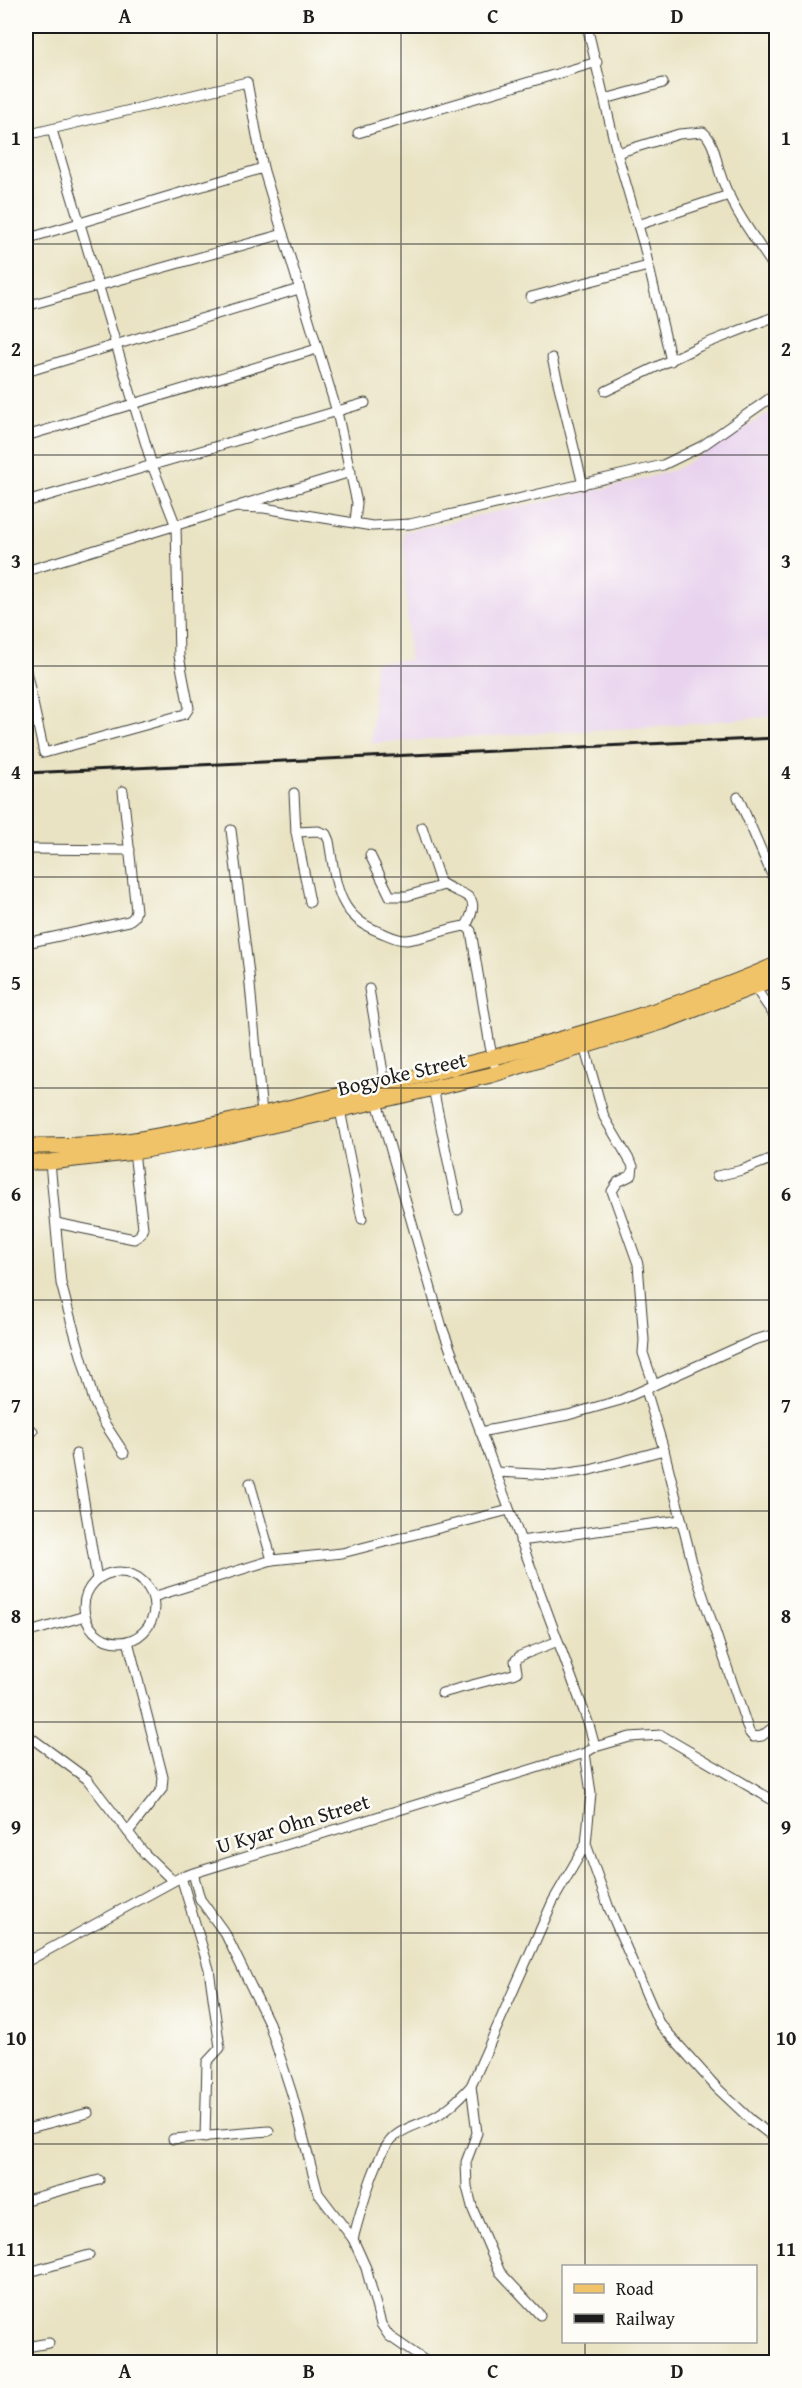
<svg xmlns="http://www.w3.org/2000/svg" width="802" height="2388" font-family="'Gentium Book Plus',serif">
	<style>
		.built { fill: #e8d2ee }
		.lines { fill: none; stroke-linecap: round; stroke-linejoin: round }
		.street-casing { stroke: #3b3a35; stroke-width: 11 }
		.primary-casing { stroke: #3b3a35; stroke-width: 17 }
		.street { stroke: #fff; stroke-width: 9 }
		.primary { stroke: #f0c369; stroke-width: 15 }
		.rail { stroke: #1c1c1c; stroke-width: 3 }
		.grid { fill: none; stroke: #1c1c1c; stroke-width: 1.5; stroke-opacity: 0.55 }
		.labels { text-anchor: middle; stroke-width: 5; stroke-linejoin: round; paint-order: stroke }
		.street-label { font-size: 21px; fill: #1c1c1c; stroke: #fdfcf7 }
		.neatline { fill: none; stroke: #1c1c1c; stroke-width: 2 }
		.grid-label { font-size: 20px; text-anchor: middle; font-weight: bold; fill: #1c1c1c }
	</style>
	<rect width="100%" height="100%" fill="#fdfcf7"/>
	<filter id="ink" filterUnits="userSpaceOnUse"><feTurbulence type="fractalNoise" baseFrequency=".0167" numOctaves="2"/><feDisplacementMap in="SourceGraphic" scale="12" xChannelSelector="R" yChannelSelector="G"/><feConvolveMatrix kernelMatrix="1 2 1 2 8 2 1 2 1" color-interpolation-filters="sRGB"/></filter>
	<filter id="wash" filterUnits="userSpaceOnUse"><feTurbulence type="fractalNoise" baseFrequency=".008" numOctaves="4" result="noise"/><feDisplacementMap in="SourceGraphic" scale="24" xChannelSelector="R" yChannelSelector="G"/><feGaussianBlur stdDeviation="1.35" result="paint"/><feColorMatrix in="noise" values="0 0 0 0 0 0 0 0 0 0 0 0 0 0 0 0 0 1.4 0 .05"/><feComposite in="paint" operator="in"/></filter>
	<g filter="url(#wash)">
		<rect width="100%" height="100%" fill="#e9e3c3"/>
		<path class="built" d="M 776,409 L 776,716 L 650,727 L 371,743 L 375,662 L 409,660 L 403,532 L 629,483 L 677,469 Z"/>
	</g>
	<g filter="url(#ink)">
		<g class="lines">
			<defs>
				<g id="street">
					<path d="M 587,26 L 617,153 L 644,246 L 671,361"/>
					<path d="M 605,99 L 663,83"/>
					<path d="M 358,133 L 597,62"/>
					<path d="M 26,135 L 247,82 L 263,168 L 337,412 L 357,503 L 355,522"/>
					<path d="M 617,153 L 679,134 L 703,132 C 713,140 716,157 719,170 C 730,207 755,238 776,270"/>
					<path d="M 638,225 L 729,195"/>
					<path d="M 26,239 L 263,168"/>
					<path d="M 531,297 L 648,266"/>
					<path d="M 26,306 L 283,234"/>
					<path d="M 552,358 L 583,485"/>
					<path d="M 26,372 L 299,289"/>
					<path d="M 606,391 L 700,346 L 776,316"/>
					<path d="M 26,436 L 317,349"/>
					<path d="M 26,502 L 365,403"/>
					<path d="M 241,505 L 351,472"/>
					<path d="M 26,571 L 236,507 L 264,508 L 372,526 L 410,524 L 663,465 L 702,446 L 776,394"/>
					<path d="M 26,671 L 44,753 L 185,714 L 189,708 L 179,656 L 176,526 L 152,465 L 52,130"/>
					<path d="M 294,793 L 296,832 L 310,902"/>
					<path d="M 738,797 L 776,884"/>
					<path d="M 422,827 L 440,882 C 460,897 485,891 466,926"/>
					<path d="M 231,830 L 249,974 L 262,1114"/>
					<path d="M 296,832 L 318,831 L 326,834 L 329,841 C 336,882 336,916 380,932 C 388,935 398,941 407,940 C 427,938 446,928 466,926 L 471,931 L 490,1046 L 497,1073"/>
					<path d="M 26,849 L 130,850"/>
					<path d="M 370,855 L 390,896 L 407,896 L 444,885"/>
					<path d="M 26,943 L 129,921 L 134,917 L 136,911 L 123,791"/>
					<path d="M 752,983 L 776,1018"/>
					<path d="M 369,989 L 385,1084"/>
					<path d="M 584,1046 L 604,1117 L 633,1166 L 632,1175 L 618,1182 L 612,1191 L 638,1264 L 644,1340 L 643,1353 L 654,1385"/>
					<path d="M 433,1088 L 458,1210"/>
					<path d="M 377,1102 L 442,1327 L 589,1725 L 595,1747"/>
					<path d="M 340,1110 L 362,1219"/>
					<path d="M 50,1162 L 61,1283 L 67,1306 L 94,1401 L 103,1421 L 124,1453"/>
					<path d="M 717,1176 L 742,1170 L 776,1157"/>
					<path d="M 56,1223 L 134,1239 L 140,1235 L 143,1228 L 134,1152"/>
					<path d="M 646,1390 L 664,1450 L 693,1566 L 749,1732 L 753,1737 L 762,1736 L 776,1725"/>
					<path d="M 480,1432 L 568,1415 L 621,1400 L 754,1340 L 776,1334"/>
					<path d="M 26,1433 L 33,1431"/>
					<path d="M 76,1454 L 97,1579"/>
					<path d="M 495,1472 L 554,1475 L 590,1470 L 664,1450"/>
					<path d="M 520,1541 L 681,1520"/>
					<path d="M 272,1560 L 342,1553 L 509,1510"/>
					<circle cx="119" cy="1607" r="35"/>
					<path d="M 153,1597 L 272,1560 L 250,1483"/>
					<path d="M 26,1633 L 85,1616"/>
					<path d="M 442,1693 L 513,1674 L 517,1672 L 515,1661 L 520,1656 L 558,1641"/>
					<path d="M 26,1734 L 87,1779 L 145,1854 L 173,1881"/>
					<path d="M 585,1753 L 591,1793 L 586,1844 L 609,1908 L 659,2023 L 717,2088 L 751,2120 L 776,2139"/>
					<path d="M 128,1832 L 162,1789 L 163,1777 L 128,1641"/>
					<path d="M 193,1873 L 200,1899 L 226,1935 L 269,2023 L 292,2094 L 318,2193 L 353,2239 L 366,2268 L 381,2324 L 389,2336 L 427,2362"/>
					<path d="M 181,1877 L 209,1969 L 220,2048 L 207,2062 L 205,2137"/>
					<path d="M 26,1962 L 181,1877 L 585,1753 L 595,1747 L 630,1737 L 661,1735 L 776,1802"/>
					<path d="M 471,2086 L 477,2133 L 466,2162 L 467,2187 L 473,2210 L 500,2272 L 540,2315"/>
					<path d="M 26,2129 L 88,2113"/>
					<path d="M 173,2139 L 269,2131"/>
					<path d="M 26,2200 L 99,2180"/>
					<path d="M 353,2239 C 360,2214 376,2151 395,2136 C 405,2128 416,2125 428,2120 C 446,2112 458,2100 471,2086 L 553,1901 L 586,1844"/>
					<path d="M 26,2273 L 89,2255"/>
					<path d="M 26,2347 L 49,2343"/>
				</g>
				<g id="primary">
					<path d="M 26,1146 C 57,1146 89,1146 121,1142 C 210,1129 299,1105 386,1084 C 519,1052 651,1019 776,965"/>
					<path d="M 26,1162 L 50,1162 L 134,1152 L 229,1135 L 491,1075 L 662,1022 L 776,978"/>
				</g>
			</defs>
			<use href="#street" class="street-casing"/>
			<use href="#primary" class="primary-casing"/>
			<use href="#street" class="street"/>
			<use href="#primary" class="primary"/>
			<path class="rail" d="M 26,773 L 776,738"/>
		</g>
	</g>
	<path class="grid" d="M 217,26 L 217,2362M 401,26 L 401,2362M 585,26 L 585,2266M 26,244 L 776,244M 26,455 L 776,455M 26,666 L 776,666M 26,877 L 776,877M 26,1088 L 776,1088M 26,1300 L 776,1300M 26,1511 L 776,1511M 26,1722 L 776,1722M 26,1933 L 776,1933M 26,2144 L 776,2144M 585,2342 L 585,2362"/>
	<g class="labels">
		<g class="street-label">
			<text transform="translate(402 1074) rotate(-13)" y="7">Bogyoke Street</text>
			<text transform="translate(293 1824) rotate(-17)" y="7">U Kyar Ohn Street</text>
		</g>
	</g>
	<rect width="802" height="2388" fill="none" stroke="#fdfcf7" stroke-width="66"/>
	<rect x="562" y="2265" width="195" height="78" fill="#fdfcf7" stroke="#a3a29f" stroke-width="1.5"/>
	<rect x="574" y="2284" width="30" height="9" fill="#f0c369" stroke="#a3a29f" stroke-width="1.5"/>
	<text x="616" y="2295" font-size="18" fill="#1c1c1c">Road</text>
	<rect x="574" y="2314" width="30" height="9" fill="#1c1c1c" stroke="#a3a29f" stroke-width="1.5"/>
	<text x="616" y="2325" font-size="18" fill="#1c1c1c">Railway</text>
	<rect x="33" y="33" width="736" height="2322" class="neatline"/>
	<g class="grid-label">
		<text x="125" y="23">A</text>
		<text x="309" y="23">B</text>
		<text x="493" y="23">C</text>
		<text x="677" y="23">D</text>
		<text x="16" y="145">1</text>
		<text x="786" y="145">1</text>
		<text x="16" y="356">2</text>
		<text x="786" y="356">2</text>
		<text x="16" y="568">3</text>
		<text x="786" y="568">3</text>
		<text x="16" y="779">4</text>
		<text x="786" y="779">4</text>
		<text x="16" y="990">5</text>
		<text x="786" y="990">5</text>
		<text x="16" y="1201">6</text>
		<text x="786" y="1201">6</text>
		<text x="16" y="1412">7</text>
		<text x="786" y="1412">7</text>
		<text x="16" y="1623">8</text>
		<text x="786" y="1623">8</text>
		<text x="16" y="1834">9</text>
		<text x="786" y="1834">9</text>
		<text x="16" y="2045">10</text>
		<text x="786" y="2045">10</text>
		<text x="16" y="2256">11</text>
		<text x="786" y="2256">11</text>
		<text x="125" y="2378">A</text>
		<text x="309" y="2378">B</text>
		<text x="493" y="2378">C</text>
		<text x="677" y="2378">D</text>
	</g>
</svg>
